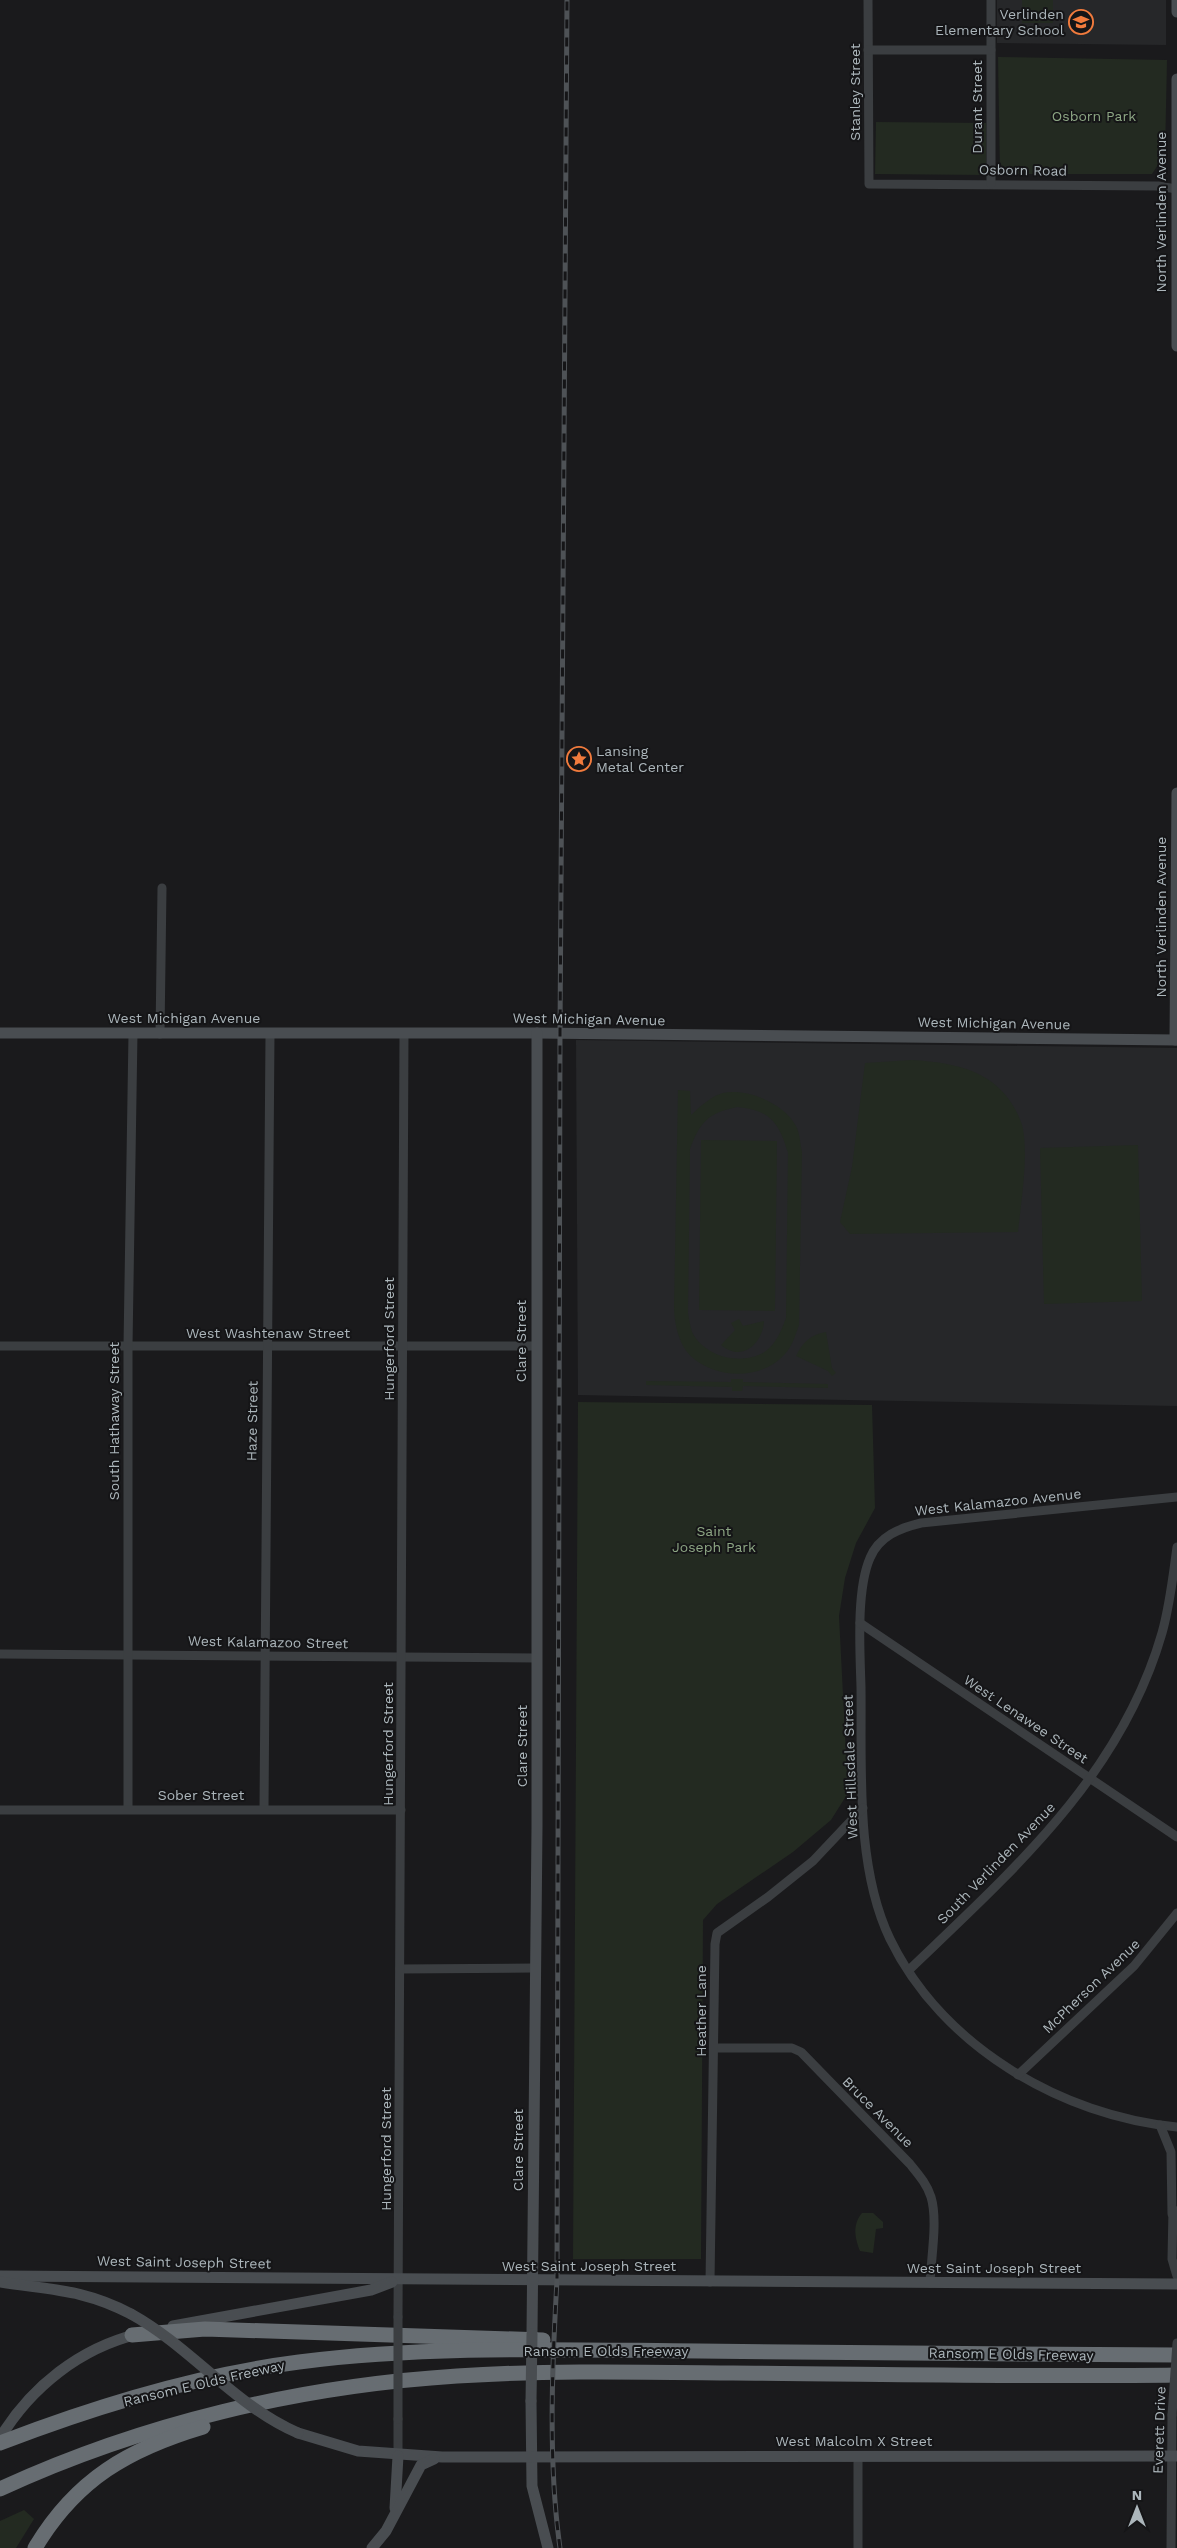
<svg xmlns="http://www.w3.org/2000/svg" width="1177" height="2548" font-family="'Work Sans',sans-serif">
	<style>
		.built { fill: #262729 }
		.green { fill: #232a21; fill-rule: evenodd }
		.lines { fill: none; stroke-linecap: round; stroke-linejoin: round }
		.street { stroke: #3b3e41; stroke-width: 9 }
		.secondary { stroke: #494d51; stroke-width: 11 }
		.highway { stroke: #676d72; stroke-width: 15 }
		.rail-casing { stroke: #4e5256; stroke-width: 5 }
		.rail { stroke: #151517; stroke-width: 3; stroke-dasharray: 9; stroke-linecap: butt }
		.street-bridge { stroke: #3b3e41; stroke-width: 9 }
		.secondary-bridge { stroke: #494d51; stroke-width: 11 }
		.labels { text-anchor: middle; stroke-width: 4; stroke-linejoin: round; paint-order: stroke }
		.poi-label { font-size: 14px; fill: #acb6bb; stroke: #151517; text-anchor: end }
		.street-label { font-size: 14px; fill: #acb6bb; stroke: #151517 }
		.park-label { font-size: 14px; fill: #8da684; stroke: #151517 }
	</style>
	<rect width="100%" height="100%" fill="#1a1a1c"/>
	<g class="built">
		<path d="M 997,0 L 1166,0 L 1166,45 L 997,43 Z"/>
		<path d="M 576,1040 L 1177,1048 L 1177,1406 L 578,1395 Z"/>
	</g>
	<g class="green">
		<rect x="1022" y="0" width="31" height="23"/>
		<path d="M 998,57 L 1167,60 L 1165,154 L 1152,174 L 1000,174 Z"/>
		<path d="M 876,122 L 986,123 L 986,175 L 875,174 Z"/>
		<path d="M 912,1060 C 959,1063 1002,1072 1021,1122 C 1030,1147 1021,1204 1018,1232 L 850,1234 L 840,1222 L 852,1167 L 865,1063 Z"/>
		<path d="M 678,1090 L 690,1091 L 691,1115 C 700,1107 711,1096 723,1093 C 747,1088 784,1103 796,1126 C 800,1134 800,1143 802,1152 L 799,1325 C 795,1336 792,1347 784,1355 C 761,1380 718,1379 693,1358 C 679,1346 675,1326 674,1309 ZM 737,1107 C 770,1110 779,1122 788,1153 L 786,1318 C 781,1331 777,1342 766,1351 C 743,1367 704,1357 692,1332 C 690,1326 689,1319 688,1313 L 690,1149 C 700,1122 708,1113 737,1107 Z"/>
		<path d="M 701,1140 L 777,1141 L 775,1311 L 699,1310 Z"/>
		<path d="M 1138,1145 L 1142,1301 L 1044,1304 L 1040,1148 Z"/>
		<path d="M 739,1319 L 743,1326 L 764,1321 C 763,1343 742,1363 721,1345 L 735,1330 L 731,1323 Z"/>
		<path d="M 826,1332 L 832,1368 L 836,1373 L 832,1376 L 828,1371 L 796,1356 C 803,1342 810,1335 826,1332 Z"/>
		<path d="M 731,1379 L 743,1379 L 743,1382 L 828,1384 L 828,1388 L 743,1386 L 742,1391 L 732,1391 L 732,1387 L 646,1385 L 646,1381 L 731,1382 Z"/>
		<path d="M 578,1402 L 872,1405 L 875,1508 L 856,1543 L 845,1578 L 839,1616 L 848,1793 L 831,1820 L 793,1852 L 717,1904 L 703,1920 L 701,2259 L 573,2259 Z"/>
		<path d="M 862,2213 L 873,2213 L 883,2222 L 883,2228 L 876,2229 L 873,2253 L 860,2251 C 855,2238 852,2225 862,2213 Z"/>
		<path d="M 24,2510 L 34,2519 L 16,2548 L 0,2548 L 0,2521 Z"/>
	</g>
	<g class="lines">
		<g class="street">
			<path d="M 868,0 L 869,184 L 1158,186 L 1177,189"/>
			<path d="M 991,0 L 991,184"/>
			<path d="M 868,50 L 991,50"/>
			<path d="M 160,1034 L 162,888"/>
			<path d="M 0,1346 L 536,1346"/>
			<path d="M 1177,1497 L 921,1523 C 900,1528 879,1536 870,1558 C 856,1590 860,1652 861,1687 C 862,1767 855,1866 890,1939 C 942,2046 1061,2116 1177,2127"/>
			<path d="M 860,1623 L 1177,1837"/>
			<path d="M 0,1654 L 536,1658"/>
			<path d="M 128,1809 L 128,1346 L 133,1033"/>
			<path d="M 264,1809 L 270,1034"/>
			<path d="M 0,1810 L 401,1810"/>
			<path d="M 400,1969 L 534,1968"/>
			<path d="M 909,1970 C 1012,1871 1121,1776 1162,1633 C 1170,1605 1173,1576 1177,1547"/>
			<path d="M 715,2048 L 792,2048 L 801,2052 L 910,2164 C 918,2174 927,2184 931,2197 C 938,2220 931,2258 930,2283"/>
			<path d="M 1018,2075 L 1134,1966 L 1177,1913"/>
			<path d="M 1160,2125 L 1171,2152 L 1172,2214"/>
			<path d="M 1173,2209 L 1172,2259 L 1177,2276"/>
			<path d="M 710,2282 L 715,1944 L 717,1933 L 768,1897 L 813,1861 L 863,1808"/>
			<path d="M 398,2317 L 404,1033"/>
			<path d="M 398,2419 L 398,2456"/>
			<path d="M 858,2456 L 858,2548"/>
			<path d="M 1171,2548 L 1172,2415"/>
		</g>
		<g class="secondary">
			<path d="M 1177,0 L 1177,12"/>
			<path d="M 1177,79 L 1177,346"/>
			<path d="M 0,1033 L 537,1033 L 1177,1040"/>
			<path d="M 1175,1040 L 1177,793"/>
			<path d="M 0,2276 L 1177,2284"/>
			<path d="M 0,2282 C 50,2290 84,2289 131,2314"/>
			<path d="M 173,2326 L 371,2290 L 392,2282"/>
			<path d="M 532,2334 L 537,1827 L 537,1033"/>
			<path d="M 531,2401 L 532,2486 L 548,2548"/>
			<path d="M 298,2433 L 358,2451 L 442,2457 L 1177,2456"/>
			<path d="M 0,2438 C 31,2387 80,2348 138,2334"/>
			<path d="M 395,2508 L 398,2456"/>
			<path d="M 372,2548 L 386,2531 L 421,2465 L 434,2459"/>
		</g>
		<g class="highway">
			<path d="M 132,2335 L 205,2329 L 543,2340"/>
			<path d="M 0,2443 C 96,2406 197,2375 299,2362 C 431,2345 566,2350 699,2351 C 858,2352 1018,2355 1177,2355"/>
			<path d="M 0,2489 C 143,2423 300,2386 457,2376 C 549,2370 641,2372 733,2373 C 881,2374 1029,2377 1177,2375"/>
			<path d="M 35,2548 C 76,2479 129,2449 203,2427"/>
		</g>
		<defs>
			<path id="rail" d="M 560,2548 C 548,2462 552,2367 557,2280 L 560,1033 L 567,0"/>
		</defs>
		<use href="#rail" class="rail-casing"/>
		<use href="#rail" class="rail"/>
		<g class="street-bridge">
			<path d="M 1172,2415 L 1177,2343"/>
			<path d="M 398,2419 L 398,2317"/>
		</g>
		<g class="secondary-bridge">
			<path d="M 131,2314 C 191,2347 235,2406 298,2433"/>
			<path d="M 531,2401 L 532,2334"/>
		</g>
	</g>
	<defs>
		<symbol id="school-ring" viewBox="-11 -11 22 22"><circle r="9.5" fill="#151517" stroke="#f17b3d" stroke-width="1.5"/><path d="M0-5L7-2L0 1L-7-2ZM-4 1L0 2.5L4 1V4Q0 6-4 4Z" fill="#f17b3d"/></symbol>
		<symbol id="sight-ring" viewBox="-11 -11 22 22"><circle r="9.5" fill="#151517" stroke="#f17b3d" stroke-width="1.5"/><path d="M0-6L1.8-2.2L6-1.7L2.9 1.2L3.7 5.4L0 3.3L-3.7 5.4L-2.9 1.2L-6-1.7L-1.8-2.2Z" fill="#f17b3d"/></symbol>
	</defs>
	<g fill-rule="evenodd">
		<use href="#school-ring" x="1067" y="8" width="28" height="28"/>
		<use href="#sight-ring" x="565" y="745" width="28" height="28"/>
	</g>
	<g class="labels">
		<g class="poi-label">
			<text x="1064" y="19">Verlinden<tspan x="1064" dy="16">Elementary School</tspan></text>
			<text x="596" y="756" text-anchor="start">Lansing<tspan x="596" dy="16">Metal Center</tspan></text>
		</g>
		<g class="street-label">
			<text transform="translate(855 92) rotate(-90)" y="5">Stanley Street</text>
			<text transform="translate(977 107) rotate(-90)" y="5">Durant Street</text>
			<text transform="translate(1023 170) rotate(1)" y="5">Osborn Road</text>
			<text transform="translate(1161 212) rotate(-90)" y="5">North Verlinden Avenue</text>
			<text transform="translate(1161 917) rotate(-90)" y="5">North Verlinden Avenue</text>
			<text x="184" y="1023">West Michigan Avenue</text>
			<text transform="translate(589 1019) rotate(1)" y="5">West Michigan Avenue</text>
			<text transform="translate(994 1023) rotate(1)" y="5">West Michigan Avenue</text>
			<text x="268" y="1338">West Washtenaw Street</text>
			<text transform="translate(389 1339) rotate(-90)" y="5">Hungerford Street</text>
			<text transform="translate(521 1341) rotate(-90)" y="5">Clare Street</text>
			<text transform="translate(114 1421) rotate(-90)" y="5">South Hathaway Street</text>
			<text transform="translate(252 1421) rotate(-89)" y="5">Haze Street</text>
			<text transform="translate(998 1502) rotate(-6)" y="5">West Kalamazoo Avenue</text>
			<text transform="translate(268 1642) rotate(1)" y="5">West Kalamazoo Street</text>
			<text transform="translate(1026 1719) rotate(34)" y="5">West Lenawee Street</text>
			<text transform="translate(388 1744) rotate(-90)" y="5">Hungerford Street</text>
			<text transform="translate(522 1746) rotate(-90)" y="5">Clare Street</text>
			<text transform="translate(850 1767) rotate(-92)" y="5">West Hillsdale Street</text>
			<text x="201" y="1800">Sober Street</text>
			<text transform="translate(996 1863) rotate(-46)" y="5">South Verlinden Avenue</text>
			<text transform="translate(1091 1986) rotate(-44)" y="5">McPherson Avenue</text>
			<text transform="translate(701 2011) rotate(-90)" y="5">Heather Lane</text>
			<text transform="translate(878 2112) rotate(45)" y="5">Bruce Avenue</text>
			<text transform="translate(386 2149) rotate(-90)" y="5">Hungerford Street</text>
			<text transform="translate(518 2150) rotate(-90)" y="5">Clare Street</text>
			<text transform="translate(184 2262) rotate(1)" y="5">West Saint Joseph Street</text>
			<text x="589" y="2271">West Saint Joseph Street</text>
			<text x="994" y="2273">West Saint Joseph Street</text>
			<text x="606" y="2356">Ransom E Olds Freeway</text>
			<text transform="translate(1011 2354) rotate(1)" y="5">Ransom E Olds Freeway</text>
			<text transform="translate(204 2383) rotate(-13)" y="5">Ransom E Olds Freeway</text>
			<text transform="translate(1159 2430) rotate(-88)" y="5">Everett Drive</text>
			<text x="854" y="2446">West Malcolm X Street</text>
		</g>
		<g class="park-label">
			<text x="1094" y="121">Osborn Park</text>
			<text x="714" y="1536">Saint<tspan x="714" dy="16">Joseph Park</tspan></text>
		</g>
	</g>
	<g transform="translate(1137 2508)" stroke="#151517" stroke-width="4" paint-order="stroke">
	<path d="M0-4L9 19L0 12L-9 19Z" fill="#acb6bb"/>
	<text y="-8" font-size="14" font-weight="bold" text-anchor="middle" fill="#acb6bb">N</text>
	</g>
</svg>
